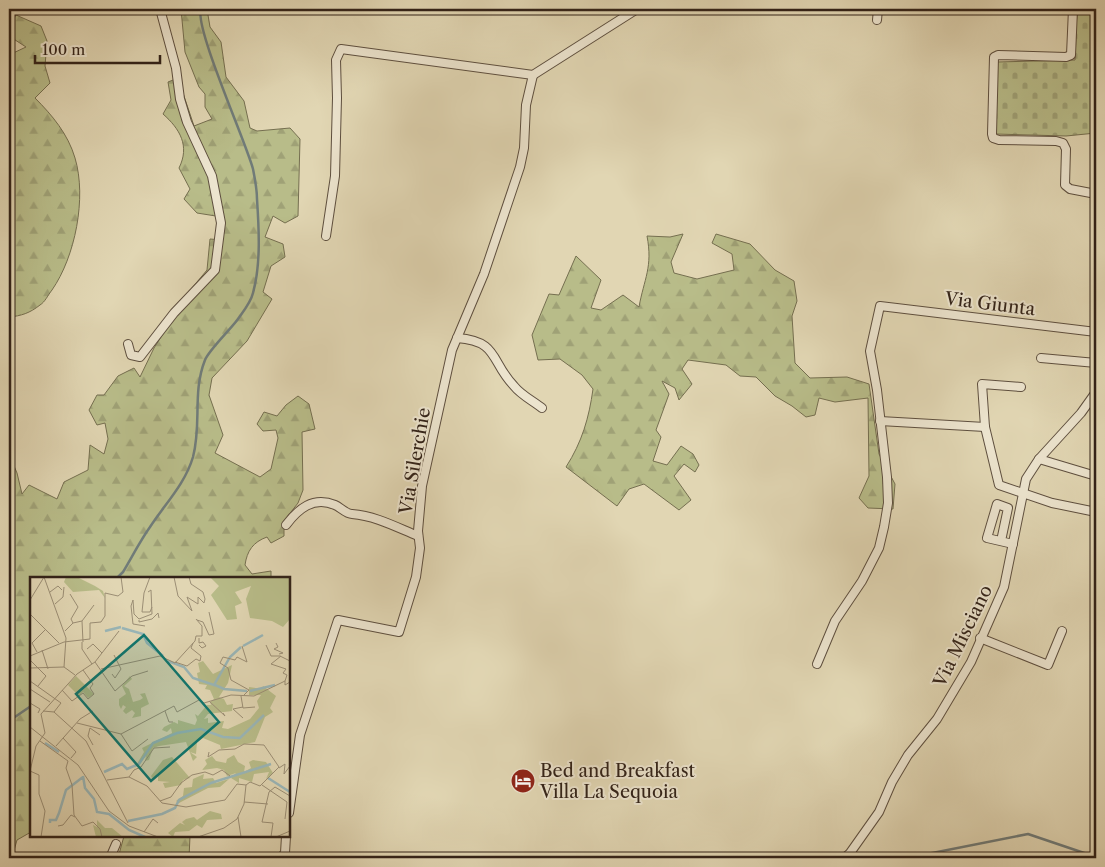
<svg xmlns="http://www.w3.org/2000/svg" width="1105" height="867" font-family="'Libre Caslon Text',serif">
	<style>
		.forest { fill: url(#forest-firs); stroke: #756f50 }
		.cemetery { fill: url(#cemetery-stones); stroke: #756f50 }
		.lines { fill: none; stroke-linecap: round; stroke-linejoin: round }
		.stream { stroke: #707b78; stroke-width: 2.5 }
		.street-casing { stroke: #5e4f3f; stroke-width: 10 }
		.street { stroke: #ece4ce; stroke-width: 8 }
		.labels { text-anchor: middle; stroke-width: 4; stroke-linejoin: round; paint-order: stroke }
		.street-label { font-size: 18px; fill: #322218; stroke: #ece4ce }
		.poi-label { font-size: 18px; fill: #322218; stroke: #ece4ce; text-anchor: start }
		.inset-river { fill: none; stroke: #99b6b8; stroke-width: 2.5 }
		.inset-road { fill: none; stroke: #9b8e75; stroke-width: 1 }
		.view { fill: #0f766e; fill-opacity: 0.15; stroke: #0f766e; stroke-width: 2.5 }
		.inset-edge { fill: none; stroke: #322218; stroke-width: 2.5 }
	</style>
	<defs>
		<pattern id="forest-firs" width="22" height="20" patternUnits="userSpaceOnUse" patternTransform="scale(1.25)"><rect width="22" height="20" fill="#b8bc89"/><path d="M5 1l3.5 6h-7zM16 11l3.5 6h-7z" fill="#9fa176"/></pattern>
		<pattern id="cemetery-stones" width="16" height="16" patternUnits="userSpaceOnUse" patternTransform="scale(1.25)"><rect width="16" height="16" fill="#b8bc89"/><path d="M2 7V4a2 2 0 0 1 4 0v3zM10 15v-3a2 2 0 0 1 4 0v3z" fill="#9fa176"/></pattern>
	</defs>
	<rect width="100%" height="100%" fill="#e1d6b3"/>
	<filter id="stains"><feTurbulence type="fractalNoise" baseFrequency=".004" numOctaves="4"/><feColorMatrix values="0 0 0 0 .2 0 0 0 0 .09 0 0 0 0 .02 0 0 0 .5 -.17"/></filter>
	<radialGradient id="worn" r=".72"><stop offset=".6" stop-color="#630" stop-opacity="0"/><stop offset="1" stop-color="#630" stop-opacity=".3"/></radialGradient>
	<g class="forest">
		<path d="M 181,9 L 207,9 L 210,27 L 221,42 L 226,77 L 244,101 L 250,128 L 257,131 L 290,128 L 300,139 L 298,216 L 285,223 L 273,216 L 265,237 L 283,244 L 285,257 L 271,266 L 263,292 L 272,299 L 247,341 L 212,378 L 209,395 L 223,435 L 215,453 L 260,477 L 271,469 L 278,438 L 276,430 L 263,431 L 257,424 L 264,412 L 277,416 L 286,405 L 298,396 L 309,404 L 315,429 L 302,432 L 303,490 L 298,503 L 284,521 L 284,536 L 271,543 L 267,537 C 253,542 247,551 245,565 L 252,574 L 271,571 L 271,578 L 31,578 L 31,832 L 17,840 L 13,854 L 9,857 L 9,454 L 17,473 L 22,494 L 29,485 L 57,499 L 64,482 L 88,470 L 90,445 L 104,454 L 108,439 L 105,423 L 97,425 L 89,410 L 97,395 L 104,395 L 118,376 L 134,368 L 140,377 L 154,348 L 192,288 L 207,270 L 210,239 L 223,240 L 222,217 L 197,213 L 184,199 L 190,189 L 179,168 C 190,146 180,129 163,114 L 171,100 L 168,82 L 178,78 L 194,126 L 212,119 L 205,107 L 205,94 L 199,87 L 185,52 Z"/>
		<path d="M 16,15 L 41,26 L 47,41 L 45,66 L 50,83 L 35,98 C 52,115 68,134 75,158 C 87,198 75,257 52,290 C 48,295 45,302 40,305 C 30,313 21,316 9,317 L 9,55 L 26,47 L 9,36 L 9,27 Z"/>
		<path d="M 683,234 L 671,262 L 674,273 L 697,279 L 734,270 L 732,254 L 712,243 L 716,234 L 750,244 L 775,270 L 794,281 L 797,301 L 792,316 L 795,363 L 810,378 L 847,377 L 869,384 L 879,454 L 895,484 L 893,509 L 868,508 L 859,498 L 869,476 L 868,398 L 835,402 L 819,398 L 815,415 L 806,417 L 792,406 L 775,396 L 756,377 L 740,376 L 726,365 L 688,360 L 682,369 L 692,384 L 679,400 L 675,388 L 662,381 L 669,394 L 656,430 L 661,437 L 653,461 L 667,465 L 681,446 L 693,454 L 699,465 L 695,472 L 684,464 L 674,476 L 691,500 L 679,510 L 644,484 L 629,489 L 617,506 L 566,467 C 582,442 589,418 593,389 L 582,375 L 560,359 L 538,360 L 532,335 L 549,294 L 559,295 L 576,256 L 601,280 L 591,308 L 601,310 L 623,295 L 639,307 C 644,279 653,267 647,236 L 670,237 Z"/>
		<path d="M 124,836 L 190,836 L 189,858 L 118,858 Z"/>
	</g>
	<path class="cemetery" d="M 1077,9 L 1096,9 L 1096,133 L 1066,136 L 995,134 L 997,62 L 1075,60 Z"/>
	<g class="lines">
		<g class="stream">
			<path d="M 117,578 L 123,572 C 132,557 140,541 150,527 C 165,504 185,484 193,457 C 202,423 192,393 205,360 C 209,350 230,330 238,319 C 243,312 251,302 253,293 C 261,264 259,229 257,199 C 257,190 255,179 253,169 C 246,142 194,27 201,9"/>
			<path d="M 9,721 L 31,706"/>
			<path d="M 907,858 L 1028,834 L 1096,857"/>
		</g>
		<defs>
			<g id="street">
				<path d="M 1073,9 L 1071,55 L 1066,57 L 998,55 L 994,57 L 992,134 L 993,138 L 999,140 L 1056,141 L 1063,143 L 1066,149 L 1065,185 L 1070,189 L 1096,194"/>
				<path d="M 877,20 L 878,9"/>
				<path d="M 533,75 L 637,9"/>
				<path d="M 326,236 L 335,176 L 337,98 L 336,60 L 341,49 L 533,75"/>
				<path d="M 457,338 C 499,341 490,361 514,386 C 521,395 533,401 542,408"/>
				<path d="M 128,344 L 131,355 L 140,357 L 174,313 L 215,270 L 221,223 L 212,176 L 187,122 L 180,99 L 176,68 L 160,9"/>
				<path d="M 1041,358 L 1096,363"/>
				<path d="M 1021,387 L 982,384 L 985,427 L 999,485 L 1052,503 L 1096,512"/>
				<path d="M 880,421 L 985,427"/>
				<path d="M 1039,459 L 1096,476"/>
				<path d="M 286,525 C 298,509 313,496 335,505 C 340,507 346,514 352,514 C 376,516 396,527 418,536"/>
				<path d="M 1001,541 L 1008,508 L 997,504 L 987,538 L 1013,544"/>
				<path d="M 980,638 L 1048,665 L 1062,631"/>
				<path d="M 817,664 L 835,621 L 862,581 L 879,548 L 884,527 L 888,503 L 887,477 L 877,390 L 870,351 L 880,306 L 1096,332"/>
				<path d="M 289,813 L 300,735 L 338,620 L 399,632 L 416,577 L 420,548 L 418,531 L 422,486 L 452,350 L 484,274 L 520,167 L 524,148 L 526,105 L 533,75"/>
				<path d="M 110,858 L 116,844"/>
				<path d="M 280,858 L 285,853 L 286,836"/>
				<path d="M 844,858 L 850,853 L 879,812 L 892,782 L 908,755 L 937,719 L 971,662 L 1004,587 L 1026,479 L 1039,459 L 1081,413 L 1096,392"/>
			</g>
		</defs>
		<use href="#street" class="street-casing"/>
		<use href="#street" class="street"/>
	</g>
	<defs>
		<symbol id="hotel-disc" viewBox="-11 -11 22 22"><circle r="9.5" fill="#8f2418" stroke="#ece4ce"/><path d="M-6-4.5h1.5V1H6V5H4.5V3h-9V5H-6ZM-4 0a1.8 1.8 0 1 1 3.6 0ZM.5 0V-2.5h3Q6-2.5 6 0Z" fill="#fff"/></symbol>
	</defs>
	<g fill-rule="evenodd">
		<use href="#hotel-disc" x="509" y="767" width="28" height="28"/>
	</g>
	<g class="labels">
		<g class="street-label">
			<text transform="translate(990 304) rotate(7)" y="6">Via Giunta</text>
			<text transform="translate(415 461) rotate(-80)" y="6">Via Silerchie</text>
			<text transform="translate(963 636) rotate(-64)" y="6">Via Misciano</text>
		</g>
		<g class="poi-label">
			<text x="540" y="777">Bed and Breakfast<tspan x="540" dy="21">Villa La Sequoia</tspan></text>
		</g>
	</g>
	<g transform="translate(30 577)">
		<rect width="260" height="260" fill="#e1d6b3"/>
		<path d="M 36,0 L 47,0 L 65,9 L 73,14 L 75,21 L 69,13 L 43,15 L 34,5 ZM 180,0 L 260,0 L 260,42 L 253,50 L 242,44 L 220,41 L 216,22 L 221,9 L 205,15 L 212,26 L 205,29 L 207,42 L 197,43 L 181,18 L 189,9 ZM 173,84 L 183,97 L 202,88 L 198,106 L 189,120 L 194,122 L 197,128 L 203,127 L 202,134 L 178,137 L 174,142 L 178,141 L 178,146 L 194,144 L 192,151 L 198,152 L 220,142 L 229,131 L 227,124 L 231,118 L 219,118 L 219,110 L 232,112 L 233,109 L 246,119 L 240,131 L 243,135 L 235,140 L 225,165 L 191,172 L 190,168 L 173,161 L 167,165 L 166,177 L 160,175 L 167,180 L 163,184 L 156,165 L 129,169 L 123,171 L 119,183 L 115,184 L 116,179 L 104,192 L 114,175 L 112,171 L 142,156 L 141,151 L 137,155 L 132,153 L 134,150 L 144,145 L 148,147 L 148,143 L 165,148 L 167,143 L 165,137 L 168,139 L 177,128 L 181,128 L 180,125 L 184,122 L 180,113 L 175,112 L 177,108 L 169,107 L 167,96 L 170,95 L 168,86 ZM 100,99 L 102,102 L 94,109 L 99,112 L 103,125 L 110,123 L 113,121 L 110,117 L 115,116 L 119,127 L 111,131 L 111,139 L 102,141 L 105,136 L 102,133 L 96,137 L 93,134 L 96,130 L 93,128 L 91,132 L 89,128 L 89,122 L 96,117 L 92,109 ZM 204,178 L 208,185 L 215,189 L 214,195 L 221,191 L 219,185 L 223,183 L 236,185 L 243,196 L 236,202 L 239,195 L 224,197 L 222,205 L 209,201 L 209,206 L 201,201 L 206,196 L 197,199 L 194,193 L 187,191 L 172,193 L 177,187 L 175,183 L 182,179 L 186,184 L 196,186 L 197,182 ZM 142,180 L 160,201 L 153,203 L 151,208 L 135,211 L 133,206 L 140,205 L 128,204 L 128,198 L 122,201 L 121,199 L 133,183 ZM 174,197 L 173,202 L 183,201 L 186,206 L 199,202 L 190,210 L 178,211 L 149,226 L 146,224 L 153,219 L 154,211 L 162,210 L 163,202 ZM 180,234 L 191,237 L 192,242 L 177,243 L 172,251 L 167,248 L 159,254 L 145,255 L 143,260 L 138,256 L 150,246 L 155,248 L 152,245 L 156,242 L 164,240 L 167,243 ZM 67,243 L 75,251 L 82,251 L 93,260 L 66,260 L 63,248 L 67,250 Z" fill="#b8bc89"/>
		<path d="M 46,99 L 64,117 L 58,121 L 53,115 L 49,119 L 38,108 Z" fill="#b8bc89"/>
		<path class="inset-river" d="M 92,51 L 113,57 L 117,66 L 133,79M 75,54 L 91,50M 213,69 L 233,58M 138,84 L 154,90 L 163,101 L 184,108 L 200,80 L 211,70M 185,108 L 194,112 L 217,114M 220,114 L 245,108M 15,166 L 29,175M 74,195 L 92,187 L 97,192 L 109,187 L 123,166 L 147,156 L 171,152 L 193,160 L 210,161 L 234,138M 53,199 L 55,211 L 64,222 L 67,235 L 79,237 L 99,253 L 115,260M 238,201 L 260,215M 98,244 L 132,237 L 145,231 L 149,223 L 181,206 L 241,187M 20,246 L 20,243 L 26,243 L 29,236 L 36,213 L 53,200"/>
		<path class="inset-road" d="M 14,0 L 36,61 L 34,90 L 45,98M 120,0 L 114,16 L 112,35 L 120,35 L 122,30M 144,0 L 148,19 L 162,34M 159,0 L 161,7 L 173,15 L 175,22 L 174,26 L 168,20 L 168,27 L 157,20 L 162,34M 20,15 L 28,9 L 32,13M 0,23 L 14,0M 25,27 L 33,20 L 34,10M 0,37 L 29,66M 109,43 L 109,45 L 122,42 L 128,36 L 129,41M 167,43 L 173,45 L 179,58 L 184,57 L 179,35M 52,44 L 53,65M 43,46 L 52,44 L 64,28M 115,49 L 103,47 L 101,29 L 103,23 L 104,37 L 109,42 L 122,37 L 121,13 L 118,15M 35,54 L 43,46 L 41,42 L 48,30 L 40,17M 169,61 L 169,66 L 173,65 L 176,69 L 172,71 L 169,68M 52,65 L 52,72 L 62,87M 246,66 L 248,70 L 244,72 L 253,76 L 249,77M 236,68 L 241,79 L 250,79 L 260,84M 212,69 L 217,85 L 207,80 L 205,83 L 193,80 L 190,86 L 198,91 L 201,103 L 219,113 L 214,118M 57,72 L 63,67 L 72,76M 12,73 L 18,92M 7,75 L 2,66 L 16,52M 0,79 L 34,65 L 60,62 L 60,46 L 71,45 L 75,39 L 75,16 L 88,19 L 93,15 L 91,0M 251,79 L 241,87 L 256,92 L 253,96 L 257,98 L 255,104M 0,83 L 16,99 L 8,109M 65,85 L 85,114 L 102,99 L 118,94M 145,85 L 157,89 L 166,82 L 170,84 L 171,79 L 161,71 L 163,66M 0,91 L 34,90M 71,92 L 130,79 L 145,86 L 165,64 L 166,59 L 172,59 L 172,49 L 166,42M 82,97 L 85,101 L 91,92 L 84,78M 0,104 L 31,126 L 24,135M 0,112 L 20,125M 32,113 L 42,124 L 53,116 L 58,122 L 64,117 L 60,111 L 63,107 L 53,93M 211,119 L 213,131 L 225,130M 179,124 L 195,139 L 193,136M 0,126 L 10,132 L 8,136M 13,134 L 24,135 L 56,164 L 98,246M 135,134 L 139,145 L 143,145M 11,137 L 47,97 L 65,85 L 89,54M 213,141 L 203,132 L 213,130M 47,146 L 91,157M 0,150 L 48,188 L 79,234 L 99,249 L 128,260M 91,157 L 144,129 L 147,135 L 169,123 L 174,126 L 201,118 L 224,119 L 255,104 L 255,108 L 260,105M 91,157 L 102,174 L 118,162M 33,161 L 46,175 L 41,181M 10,164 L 38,184 L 36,191 L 42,208 L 44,238 L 52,249 L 63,245 L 70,252 L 72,260M 63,168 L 58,159 L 60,151 L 70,158M 26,169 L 50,142 L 63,134M 179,175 L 178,180 L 189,173 L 205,172 L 214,167 L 234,168 L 249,190M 249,191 L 255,187 L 254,197 L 260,189M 0,194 L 9,198 L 9,217 L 15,234 L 11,260M 0,194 L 6,169 L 15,156 L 11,137M 99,200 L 117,209 L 132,226 L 156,230 L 195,223 L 207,207 L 216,208 L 220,205 L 230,209 L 249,190M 99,200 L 104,193 L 111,190 L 124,171 L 140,170M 77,203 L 99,200M 232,208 L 257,225 L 255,242M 239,215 L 232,245 L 243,246 L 241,260M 239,215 L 245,210 L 260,219M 130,224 L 141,220 L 151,206 L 162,198 L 175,195 L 183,198 L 192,193 L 200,199M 214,225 L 238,227M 208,240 L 211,260M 28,249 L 33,248 L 41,238 L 45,240M 114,255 L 123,242 L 128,246M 168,260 L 194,251 L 207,242 L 214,227 L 216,208M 246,260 L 260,254"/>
		<path class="view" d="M 114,58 L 189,145 L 121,204 L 46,117 Z"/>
		<rect width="260" height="260" class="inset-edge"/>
	</g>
	<rect width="1105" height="867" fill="none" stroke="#e1d6b3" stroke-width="30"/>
	<rect x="10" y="10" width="1085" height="847" fill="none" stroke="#322218" stroke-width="2.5"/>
	<rect x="15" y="15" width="1075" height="837" fill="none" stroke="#322218"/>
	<path d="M35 55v8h125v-8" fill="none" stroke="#322218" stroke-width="2.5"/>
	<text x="42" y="55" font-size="15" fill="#322218" stroke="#ece4ce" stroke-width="4" paint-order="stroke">100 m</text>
	<rect width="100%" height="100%" filter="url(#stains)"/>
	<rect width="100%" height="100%" fill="url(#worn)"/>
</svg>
